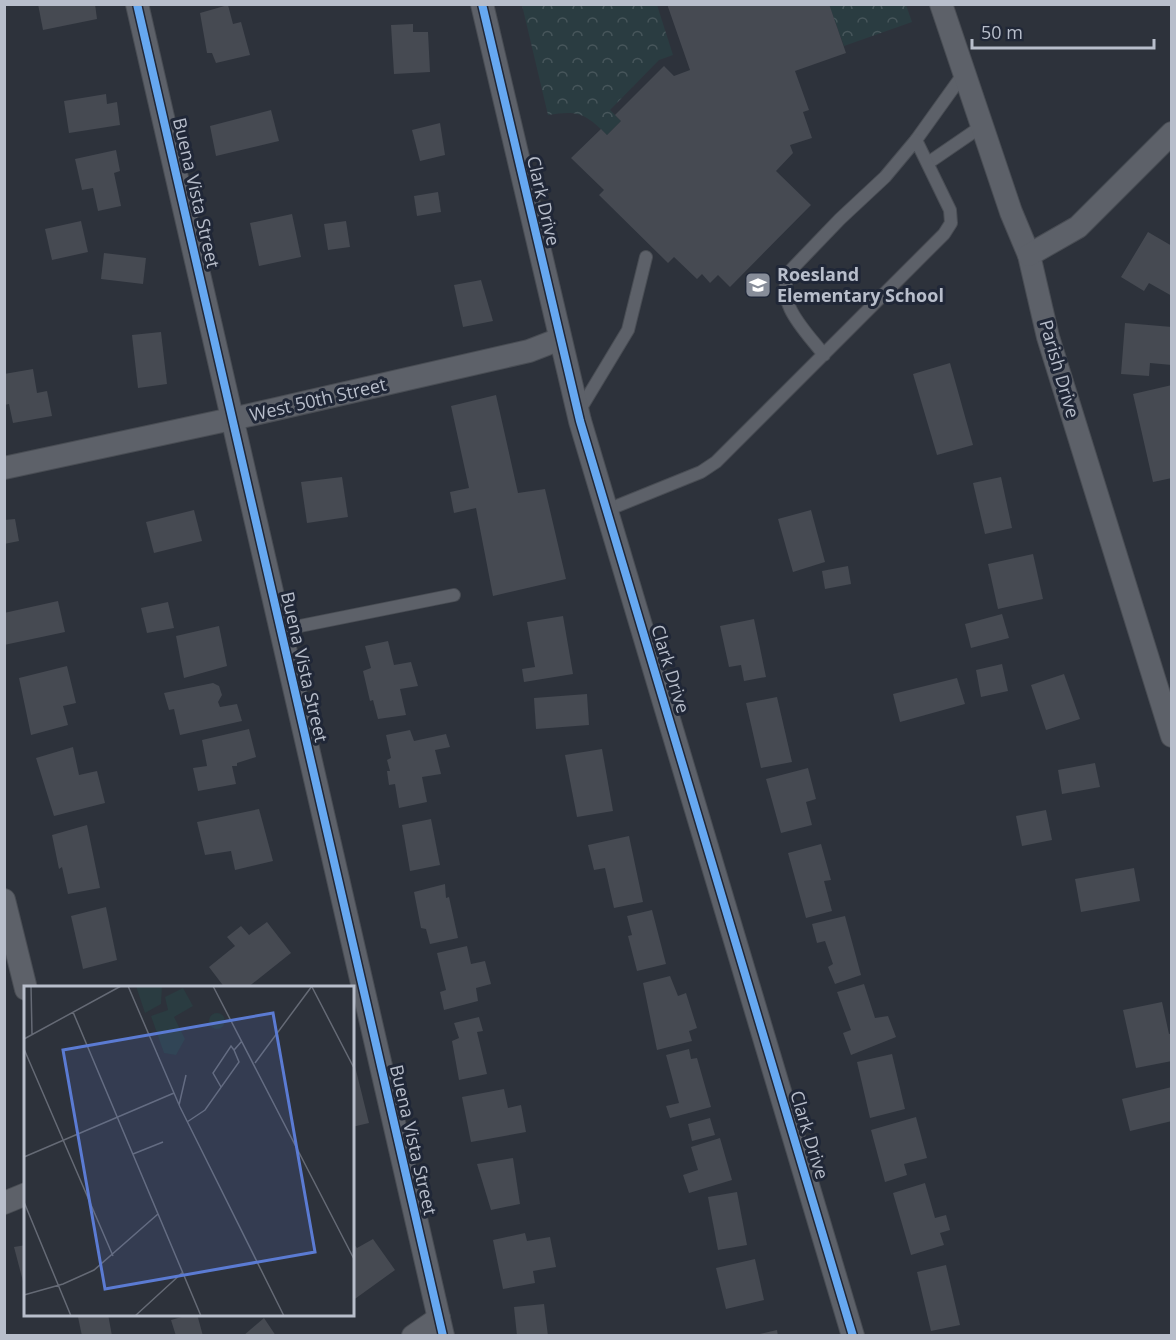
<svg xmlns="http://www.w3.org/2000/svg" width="1176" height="1340" font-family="'Open Sans',sans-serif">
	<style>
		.forest { fill: url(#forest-crowns) }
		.building { fill: #464a52 }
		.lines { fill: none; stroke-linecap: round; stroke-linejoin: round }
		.service-casing { stroke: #494d54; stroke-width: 14 }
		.minor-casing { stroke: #494d54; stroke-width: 24 }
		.service { stroke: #5d6169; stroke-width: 12 }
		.minor { stroke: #5d6169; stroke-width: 22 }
		.cycleway-casing { stroke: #202737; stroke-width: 11 }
		.cycleway { stroke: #66a8f1; stroke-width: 8 }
		.labels { text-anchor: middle; stroke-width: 6; stroke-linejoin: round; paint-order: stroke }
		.street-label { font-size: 18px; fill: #b8becb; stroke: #202737 }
		.poi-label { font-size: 18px; font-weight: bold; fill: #b8becb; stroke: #202737; text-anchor: start }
		.inset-road { fill: none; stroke: #656a75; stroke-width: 1.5 }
		.view { fill: #5b7bd3; fill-opacity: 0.15; stroke: #5b7bd3; stroke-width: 3 }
		.inset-edge { fill: none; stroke: #b8becb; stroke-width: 3 }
	</style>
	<defs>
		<pattern id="forest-crowns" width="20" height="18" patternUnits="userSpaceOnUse" patternTransform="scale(1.5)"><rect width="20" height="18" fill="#2a3c41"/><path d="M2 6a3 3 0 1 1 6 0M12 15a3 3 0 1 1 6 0" fill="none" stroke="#47565b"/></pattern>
	</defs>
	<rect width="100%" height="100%" fill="#2d323b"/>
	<g class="forest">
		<path d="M 522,5 L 657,5 L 673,55 L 659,60 L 610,110 L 621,121 L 607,135 C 585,113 578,110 548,115 Z"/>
		<path d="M 829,5 L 906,5 L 912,22 L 844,46 Z"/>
	</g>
	<g class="building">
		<path d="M 38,4 L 95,4 L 97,19 L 43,30 Z"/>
		<path d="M 667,4 L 829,4 L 846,53 L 795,71 L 809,110 L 803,112 L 812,138 L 790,145 L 793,153 L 776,171 L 811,205 L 730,287 L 718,275 L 710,283 L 702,274 L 697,279 L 674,257 L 668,263 L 599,195 L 604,190 L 571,158 L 601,129 L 607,135 L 621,121 L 615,115 L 664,66 L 674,76 L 690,70 Z"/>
		<path d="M 228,5 L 233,24 L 241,22 L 250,55 L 216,63 L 212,53 L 207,53 L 200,13 Z"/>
		<path d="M 413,24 L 413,32 L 428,32 L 430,72 L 394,74 L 391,25 Z"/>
		<path d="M 106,94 L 107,104 L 117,102 L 120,125 L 69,133 L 64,101 Z"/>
		<path d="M 271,110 L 279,141 L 216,156 L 210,126 Z"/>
		<path d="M 440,123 L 445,155 L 420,161 L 412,130 Z"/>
		<path d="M 116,150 L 120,171 L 114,173 L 121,206 L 98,211 L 93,188 L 82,190 L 75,159 Z"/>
		<path d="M 438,192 L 441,212 L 417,216 L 414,196 Z"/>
		<path d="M 292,214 L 301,257 L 259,266 L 250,223 Z"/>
		<path d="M 81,221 L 88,252 L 52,260 L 45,229 Z"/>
		<path d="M 346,221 L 350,247 L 328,250 L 324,224 Z"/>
		<path d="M 1148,232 L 1172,246 L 1172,296 L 1149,283 L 1144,291 L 1121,277 Z"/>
		<path d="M 104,253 L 146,258 L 143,284 L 101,279 Z"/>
		<path d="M 481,280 L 493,321 L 463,327 L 454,285 Z"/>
		<path d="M 1125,323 L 1172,327 L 1172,365 L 1150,363 L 1149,376 L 1121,374 Z"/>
		<path d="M 161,332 L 167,384 L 138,388 L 132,335 Z"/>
		<path d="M 950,363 L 973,445 L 937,455 L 913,374 Z"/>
		<path d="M 33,369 L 37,393 L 47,391 L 52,416 L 13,423 L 9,404 L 4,405 L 4,374 Z"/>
		<path d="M 1172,385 L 1172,478 L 1153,482 L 1133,394 Z"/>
		<path d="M 496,395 L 518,493 L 545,489 L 566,579 L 493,596 L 476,508 L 454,513 L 450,492 L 469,488 L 451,406 Z"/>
		<path d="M 342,477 L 348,517 L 307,523 L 301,482 Z"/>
		<path d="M 1001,477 L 1012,528 L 985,534 L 973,483 Z"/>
		<path d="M 194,510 L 202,541 L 154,553 L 146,522 Z"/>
		<path d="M 811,510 L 825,562 L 793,572 L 778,519 Z"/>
		<path d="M 15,519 L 19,541 L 4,544 L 4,520 Z"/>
		<path d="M 1033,554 L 1043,599 L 998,609 L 988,564 Z"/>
		<path d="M 848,566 L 851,584 L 825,589 L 822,571 Z"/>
		<path d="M 58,601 L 65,632 L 4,645 L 4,613 Z"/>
		<path d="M 168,602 L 174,628 L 147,633 L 141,608 Z"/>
		<path d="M 1002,614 L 1009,638 L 971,648 L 965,624 Z"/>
		<path d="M 563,616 L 573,674 L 524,682 L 522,669 L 535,667 L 527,622 Z"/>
		<path d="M 754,619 L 766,677 L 744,681 L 741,665 L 729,667 L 720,626 Z"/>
		<path d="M 219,626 L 227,666 L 184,678 L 176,636 Z"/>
		<path d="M 388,641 L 394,665 L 411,662 L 418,686 L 400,689 L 406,715 L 378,719 L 373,700 L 370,701 L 363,671 L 371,668 L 365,646 Z"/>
		<path d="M 1002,664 L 1008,691 L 981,697 L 976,670 Z"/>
		<path d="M 67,666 L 76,703 L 63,706 L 68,725 L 31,735 L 19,678 Z"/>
		<path d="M 1064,674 L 1080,719 L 1046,730 L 1031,685 Z"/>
		<path d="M 957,678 L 965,704 L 900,722 L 893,694 Z"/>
		<path d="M 213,683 L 219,686 L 222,695 L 218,702 L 220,707 L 237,704 L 242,721 L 180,735 L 174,709 L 169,710 L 164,693 Z"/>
		<path d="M 587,694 L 589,725 L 536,729 L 534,698 Z"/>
		<path d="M 777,697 L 792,762 L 761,768 L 746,703 Z"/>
		<path d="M 249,729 L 256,757 L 237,763 L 237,766 L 232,766 L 236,784 L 198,791 L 193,768 L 207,766 L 202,740 Z"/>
		<path d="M 410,730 L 414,741 L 446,734 L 450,747 L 435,750 L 441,774 L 422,777 L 427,802 L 399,808 L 395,784 L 389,785 L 387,771 L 390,771 L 387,760 L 391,758 L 386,735 Z"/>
		<path d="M 73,747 L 79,775 L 97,771 L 105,803 L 54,816 L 36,758 Z"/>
		<path d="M 602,749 L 613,811 L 577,817 L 565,755 Z"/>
		<path d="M 1095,763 L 1100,787 L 1062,794 L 1058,770 Z"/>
		<path d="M 808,768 L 816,799 L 806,802 L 812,825 L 781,833 L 766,779 Z"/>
		<path d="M 259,809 L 273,861 L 235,870 L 231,851 L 205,855 L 197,822 Z"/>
		<path d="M 1046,810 L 1052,840 L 1022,846 L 1016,816 Z"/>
		<path d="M 431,819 L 440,865 L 410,871 L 402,825 Z"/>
		<path d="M 87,825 L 100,888 L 68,894 L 62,867 L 59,869 L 52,835 Z"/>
		<path d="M 629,836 L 643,902 L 614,908 L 605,868 L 594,870 L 588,845 Z"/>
		<path d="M 821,844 L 831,880 L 824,881 L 832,911 L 806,918 L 788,853 Z"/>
		<path d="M 1134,868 L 1140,901 L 1081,912 L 1075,879 Z"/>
		<path d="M 445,884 L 446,898 L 449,897 L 458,938 L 430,944 L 426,929 L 421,928 L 414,892 Z"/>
		<path d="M 106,907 L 117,960 L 83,969 L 71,916 Z"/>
		<path d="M 652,910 L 666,964 L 637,971 L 628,936 L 632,935 L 627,916 Z"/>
		<path d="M 845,916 L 861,975 L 835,984 L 828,967 L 833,964 L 825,941 L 817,943 L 812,924 Z"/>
		<path d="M 267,922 L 291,953 L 247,988 L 225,988 L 209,967 L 235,946 L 227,937 L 241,926 L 249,935 Z"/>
		<path d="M 467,946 L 471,964 L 485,961 L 491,984 L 476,988 L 478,1001 L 444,1010 L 440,992 L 446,990 L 437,953 Z"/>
		<path d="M 670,976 L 678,996 L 686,993 L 697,1028 L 689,1031 L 692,1041 L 657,1050 L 643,983 Z"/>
		<path d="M 864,984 L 875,1018 L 888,1016 L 896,1037 L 851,1055 L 843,1033 L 851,1030 L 837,992 Z"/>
		<path d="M 1162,1002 L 1169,1034 L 1172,1033 L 1172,1061 L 1136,1068 L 1123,1010 Z"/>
		<path d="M 479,1017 L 483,1031 L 477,1032 L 487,1074 L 459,1080 L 452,1041 L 459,1038 L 454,1023 Z"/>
		<path d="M 689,1049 L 691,1059 L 697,1058 L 711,1107 L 670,1118 L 666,1106 L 679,1103 L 666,1055 Z"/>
		<path d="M 352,1054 L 369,1123 L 352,1127 Z"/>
		<path d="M 892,1054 L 905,1109 L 870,1118 L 857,1062 Z"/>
		<path d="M 1172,1087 L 1172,1121 L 1130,1131 L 1122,1099 Z"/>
		<path d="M 504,1089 L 508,1108 L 521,1105 L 526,1132 L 471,1142 L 462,1097 Z"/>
		<path d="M 916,1117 L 927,1158 L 904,1164 L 907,1175 L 885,1182 L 871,1130 Z"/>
		<path d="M 710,1118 L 715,1135 L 692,1141 L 688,1124 Z"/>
		<path d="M 720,1138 L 732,1180 L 689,1193 L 683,1175 L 698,1170 L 691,1147 Z"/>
		<path d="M 513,1158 L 520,1204 L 491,1210 L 477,1164 Z"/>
		<path d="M 925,1183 L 935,1218 L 946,1215 L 950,1230 L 940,1233 L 944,1245 L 911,1255 L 893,1193 Z"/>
		<path d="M 737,1192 L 747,1245 L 718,1250 L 708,1197 Z"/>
		<path d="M 525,1233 L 527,1241 L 550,1237 L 556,1267 L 533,1271 L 535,1283 L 503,1289 L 493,1240 Z"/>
		<path d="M 373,1239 L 395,1270 L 352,1301 L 352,1242 L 357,1248 Z"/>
		<path d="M 26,1245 L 26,1289 L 25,1289 L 14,1247 Z"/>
		<path d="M 755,1259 L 764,1300 L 726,1309 L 716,1268 Z"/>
		<path d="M 946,1265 L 960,1325 L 931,1331 L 917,1272 Z"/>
		<path d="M 544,1304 L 548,1336 L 517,1336 L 514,1307 Z"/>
		<path d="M 90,1314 L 108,1314 L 112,1336 L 82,1336 L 78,1317 Z"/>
		<path d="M 192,1314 L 197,1314 L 203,1336 L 176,1336 L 171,1320 Z"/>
		<path d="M 264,1318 L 276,1336 L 243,1336 Z"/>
		<path d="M 777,1330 L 778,1336 L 755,1336 L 755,1335 Z"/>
	</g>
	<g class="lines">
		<defs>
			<g id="service">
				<path d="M 916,140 L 964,73"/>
				<path d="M 928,163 L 982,126"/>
				<path d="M 578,413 L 628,330 L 646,257"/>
				<path d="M 607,510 L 701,472 L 716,462 L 944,234 L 951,223 L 950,210 L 916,140 L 885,177 L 840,219 L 790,271 C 774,303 805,330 824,355"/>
				<path d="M 280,630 L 454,595"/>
			</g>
			<g id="minor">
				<path d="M 137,4 L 443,1336"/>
				<path d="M 482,4 L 580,421 L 853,1336"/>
				<path d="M 941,4 L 1011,212 L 1029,255 L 1048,337 L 1172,736"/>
				<path d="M 1029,255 L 1078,227 L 1172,133"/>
				<path d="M 4,468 L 250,415 L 529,351 L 560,339"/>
				<path d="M 4,900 L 26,989"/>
				<path d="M 4,1203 L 26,1194"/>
				<path d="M 413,1336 L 439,1318"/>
			</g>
		</defs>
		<use href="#service" class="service-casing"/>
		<use href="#minor" class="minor-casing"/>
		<use href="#service" class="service"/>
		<use href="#minor" class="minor"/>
		<defs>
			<g id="cycleway">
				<path d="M 137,4 L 443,1336"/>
				<path d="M 482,4 L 580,421 L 853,1336"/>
			</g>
		</defs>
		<use href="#cycleway" class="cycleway-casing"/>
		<use href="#cycleway" class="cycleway"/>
	</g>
	<defs>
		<symbol id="school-square" viewBox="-11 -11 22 22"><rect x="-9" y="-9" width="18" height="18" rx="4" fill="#878d99" stroke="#202737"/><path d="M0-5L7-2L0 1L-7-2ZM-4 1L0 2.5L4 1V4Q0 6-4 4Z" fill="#fff"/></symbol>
	</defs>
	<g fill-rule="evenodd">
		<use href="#school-square" x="743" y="270" width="30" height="30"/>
	</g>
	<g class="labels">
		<g class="street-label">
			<text transform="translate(196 193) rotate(77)" y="6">Buena Vista Street</text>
			<text transform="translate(543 201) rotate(77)" y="6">Clark Drive</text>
			<text transform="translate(1059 369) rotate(74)" y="6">Parish Drive</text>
			<text transform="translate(318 400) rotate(-13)" y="6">West 50th Street</text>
			<text transform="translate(304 667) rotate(77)" y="6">Buena Vista Street</text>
			<text transform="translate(670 669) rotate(73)" y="6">Clark Drive</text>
			<text transform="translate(809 1135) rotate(73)" y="6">Clark Drive</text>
			<text transform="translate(413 1140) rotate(77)" y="6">Buena Vista Street</text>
		</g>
		<g class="poi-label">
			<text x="777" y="281">Roesland<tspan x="777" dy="21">Elementary School</tspan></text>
		</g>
	</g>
	<g transform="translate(24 986)">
		<rect width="330" height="330" fill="#2d323b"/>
		<path d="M 112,0 L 138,0 L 137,18 L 121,27 Z" fill="#2a3c41"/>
		<path d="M 159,2 L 169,20 L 150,31 L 161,53 L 152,69 L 140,67 L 127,30 L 144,24 L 141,11 ZM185 35a8 8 0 1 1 16 0a8 8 0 1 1-16 0Z" fill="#2a3c41"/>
		<path class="inset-road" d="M 7,0 L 8,48M 104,0 L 156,121 L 260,330M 189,0 L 330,273M 288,1 L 330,82M 49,26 L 177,330M 0,53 L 97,0M 0,63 L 89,270M 231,77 L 288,0M 197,101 L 189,87 L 207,60 L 210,64 L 218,55M 155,119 L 162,89M 163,136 L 181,124 L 215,76 L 210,64M 109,168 L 139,156M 0,171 L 150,107M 0,216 L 47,330M 0,309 L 39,298 L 70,284 L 134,228M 111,330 L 159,286"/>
		<path class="view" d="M 249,27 L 291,266 L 81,303 L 39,64 Z"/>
		<rect width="330" height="330" class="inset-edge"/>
	</g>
	<rect width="1176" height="1340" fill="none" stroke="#b8becb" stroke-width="12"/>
	<path d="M972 39v9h182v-9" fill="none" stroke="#b8becb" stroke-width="3"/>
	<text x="981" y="39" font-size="18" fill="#b8becb" stroke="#202737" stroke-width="4.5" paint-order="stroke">50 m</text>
</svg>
